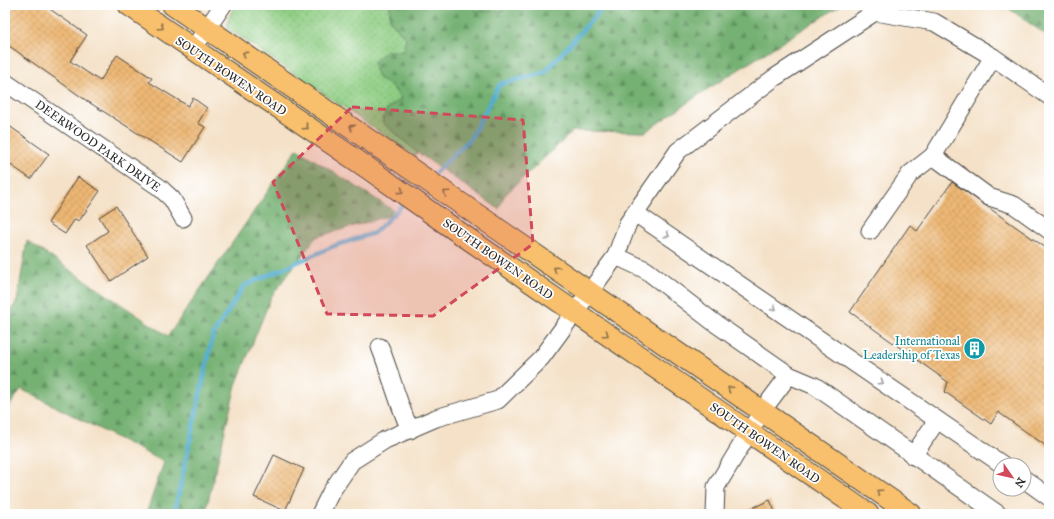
<svg xmlns="http://www.w3.org/2000/svg" width="1054" height="519" font-family="'IM FELL Great Primer',serif">
	<style>
		.grass { fill: url(#grass-dots); stroke: #5e7c58 }
		.forest { fill: url(#forest-firs); stroke: #506e4e }
		.lines { fill: none; stroke-linecap: round; stroke-linejoin: round }
		.stream { stroke: #53add1; stroke-width: 4.5 }
		.building { fill: url(#building-cross-hatch) }
		.minor-casing { stroke: #494642; stroke-width: 19 }
		.major-casing { stroke: #494642; stroke-width: 23 }
		.minor { stroke: #fff; stroke-width: 17 }
		.major { stroke: #f8bf6c; stroke-width: 21 }
		.oneway { stroke: #876e48 }
		.oneway2 { stroke: #a0a0a0 }
		.marked { fill: #d1495b; fill-opacity: 0.2; stroke: #d1495b; stroke-width: 3; stroke-dasharray: 8 5; stroke-linejoin: round }
		.labels { text-anchor: middle; stroke-width: 3.5; stroke-linejoin: round; paint-order: stroke }
		.street-label { font-size: 12px; fill: #2b2b2b; stroke: #fff }
		.culture-label { font-size: 12px; fill: #0d838f; stroke: #fff; text-anchor: end }
	</style>
	<defs>
		<pattern id="grass-dots" width="8" height="8" patternUnits="userSpaceOnUse"><rect width="8" height="8" fill="#90ce84"/><path d="M2 2h.1M6 6h.1" fill="none" stroke="#7cb172" stroke-width="1.8" stroke-linecap="round"/></pattern>
		<pattern id="forest-firs" width="22" height="20" patternUnits="userSpaceOnUse"><rect width="22" height="20" fill="#74b172"/><path d="M5 1l3.5 6h-7zM16 11l3.5 6h-7z" fill="#5f905e"/></pattern>
		<pattern id="building-cross-hatch" width="8" height="8" patternUnits="userSpaceOnUse"><rect width="8" height="8" fill="#eeb874"/><path d="M0 0l8 8M0 8l8-8" fill="none" stroke="#cc9e65"/></pattern>
	</defs>
	<rect width="100%" height="100%" fill="#fff"/>
	<filter id="ink" filterUnits="userSpaceOnUse"><feTurbulence type="fractalNoise" baseFrequency=".025" numOctaves="2"/><feDisplacementMap in="SourceGraphic" scale="8" xChannelSelector="R" yChannelSelector="G"/><feConvolveMatrix kernelMatrix="1 2 1 2 8 2 1 2 1" color-interpolation-filters="sRGB"/></filter>
	<filter id="wash" filterUnits="userSpaceOnUse"><feTurbulence type="fractalNoise" baseFrequency=".012" numOctaves="4" result="noise"/><feDisplacementMap in="SourceGraphic" scale="16" xChannelSelector="R" yChannelSelector="G"/><feGaussianBlur stdDeviation="0.9" result="paint"/><feColorMatrix in="noise" values="0 0 0 0 0 0 0 0 0 0 0 0 0 0 0 0 0 1.4 0 .05"/><feComposite in="paint" operator="in"/></filter>
	<g filter="url(#wash)">
		<rect width="100%" height="100%" fill="#f4e1c7"/>
		<g class="grass">
			<path d="M 235,5 L 390,5 L 390,20 L 406,38 L 403,51 L 378,78 L 392,86 L 401,99 L 387,109 L 382,122 L 417,152 L 415,156 L 227,28 L 229,17 Z"/>
			<path d="M 473,5 L 508,5 L 503,11 L 476,11 Z"/>
		</g>
		<g class="forest">
			<path d="M 390,5 L 473,5 L 476,11 L 503,11 L 508,5 L 841,5 L 703,92 L 645,132 L 573,131 L 504,196 L 499,209 L 417,152 L 382,122 L 387,109 L 401,99 L 392,86 L 378,78 L 373,62 L 386,51 L 403,51 L 406,38 L 390,20 Z"/>
			<path d="M 1004,5 L 1049,5 L 1049,37 Z"/>
			<path d="M 297,149 L 398,213 L 316,237 L 271,297 L 236,385 L 205,514 L 146,514 L 164,462 L 21,389 L 5,413 L 5,320 L 17,301 L 27,241 L 168,336 Z"/>
		</g>
		<g class="lines">
			<g class="stream">
				<path d="M 431,177 L 470,139 L 500,84 L 544,73 L 605,5"/>
				<path d="M 174,514 L 213,335 L 244,286 L 334,246 L 374,233 L 406,202"/>
			</g>
		</g>
		<g id="blocks">
			<g class="building">
				<path d="M 5,5 L 44,5 L 87,35 L 70,61 L 100,81 L 117,55 L 152,78 L 149,82 L 188,106 L 193,98 L 207,108 L 198,123 L 205,127 L 183,162 L 87,101 L 5,43 Z"/>
				<path d="M 5,123 L 49,154 L 31,179 L 5,161 Z"/>
				<path d="M 78,177 L 100,191 L 79,221 L 75,219 L 65,234 L 48,223 Z"/>
				<path d="M 952,182 L 1049,250 L 1049,448 L 998,412 L 991,424 L 945,392 L 948,382 L 850,312 L 910,225 L 917,231 Z"/>
				<path d="M 116,206 L 148,256 L 111,281 L 87,245 L 108,231 L 99,217 Z"/>
				<path d="M 274,455 L 304,469 L 285,511 L 254,497 Z"/>
				<path d="M 770,500 L 776,514 L 739,514 Z"/>
			</g>
		</g>
	</g>
	<g filter="url(#ink)">
		<use href="#blocks" fill-opacity="0" stroke="#494642" stroke-width="1"/>
		<g class="lines">
			<defs>
				<g id="minor">
					<path d="M 193,49 L 223,5"/>
					<path d="M 5,82 L 159,187 L 172,199 L 183,218"/>
					<path d="M 933,156 L 993,57"/>
					<path d="M 635,213 L 1003,465"/>
					<path d="M 870,231 L 910,174 L 933,156 L 989,197 L 1014,205 L 1049,230"/>
					<path d="M 616,256 L 628,223 L 678,151 L 774,78 L 875,12 L 934,22 L 993,57 L 1049,96"/>
					<path d="M 380,347 C 391,375 398,403 410,430"/>
					<path d="M 913,456 L 937,420"/>
					<path d="M 1024,479 L 1049,497"/>
					<path d="M 320,514 L 331,492 L 352,461 L 385,440 L 436,418 L 498,400 L 541,358 L 616,256 L 646,270 L 712,321 L 789,375 L 815,386 L 998,514"/>
					<path d="M 715,514 L 716,487 L 762,411 L 789,375"/>
				</g>
				<g id="major">
					<path d="M 129,5 L 369,169 L 454,229 L 868,514"/>
					<path d="M 173,5 L 911,514"/>
				</g>
			</defs>
			<use href="#minor" class="minor-casing"/>
			<use href="#major" class="major-casing"/>
			<use href="#minor" class="minor"/>
			<use href="#major" class="major"/>
		</g>
		<defs><path id="oneway-chevron" d="M-2-3.5L2.5 0L-2 3.5" fill="none" stroke-width="1.6" stroke-linecap="round" stroke-linejoin="round"/></defs>
		<g class="oneway">
			<use href="#oneway-chevron" transform="translate(161 27) rotate(35)"/>
			<use href="#oneway-chevron" transform="translate(245 54) rotate(-146)"/>
			<use href="#oneway-chevron" transform="translate(306 127) rotate(34)"/>
			<use href="#oneway-chevron" transform="translate(352 127) rotate(-146)"/>
			<use href="#oneway-chevron" transform="translate(401 191) rotate(36)"/>
			<use href="#oneway-chevron" transform="translate(446 193) rotate(-145)"/>
			<use href="#oneway-chevron" transform="translate(556 269) rotate(-145)"/>
			<use href="#oneway-chevron" transform="translate(606 334) rotate(35)"/>
			<use href="#oneway-chevron" transform="translate(730 389) rotate(-145)"/>
			<use href="#oneway-chevron" transform="translate(879 492) rotate(-145)"/>
		</g>
		<g class="oneway2">
			<use href="#oneway-chevron" transform="translate(667 235) rotate(34)"/>
			<use href="#oneway-chevron" transform="translate(774 308) rotate(34)"/>
			<use href="#oneway-chevron" transform="translate(881 382) rotate(34)"/>
		</g>
	</g>
	<path class="marked" d="M 352,107 L 523,120 L 533,244 L 433,316 L 327,314 L 273,182 Z"/>
	<defs>
		<symbol id="building-disc" viewBox="-11 -11 22 22"><circle r="9.5" fill="#0f9aa8" stroke="#fff"/><path d="M-4-6H4V6H1V3H-1V6H-4ZM-2.5-4.3h1.7v1.8h-1.7ZM.8-4.3h1.7v1.8H.8ZM-2.5-1h1.7V.8h-1.7ZM.8-1h1.7V.8H.8Z" fill="#fff"/></symbol>
	</defs>
	<g fill-rule="evenodd">
		<use href="#building-disc" x="962" y="336" width="25" height="25"/>
	</g>
	<g class="labels">
		<g class="street-label">
			<text transform="translate(231 76) rotate(34)" y="4">SOUTH BOWEN ROAD</text>
			<text transform="translate(98 146) rotate(35)" y="4">DEERWOOD PARK DRIVE</text>
			<text transform="translate(498 259) rotate(35)" y="4">SOUTH BOWEN ROAD</text>
			<text transform="translate(765 443) rotate(35)" y="4">SOUTH BOWEN ROAD</text>
		</g>
		<g class="culture-label">
			<text x="960" y="345">International<tspan x="960" dy="14">Leadership of Texas</tspan></text>
		</g>
	</g>
	<rect width="1054" height="519" fill="none" stroke="#fff" stroke-width="20"/>
	<g transform="translate(1012 477) rotate(124)"><circle r="19" fill="#ffffff" stroke="#aaaaaa"/>
	<path d="M0-3L7 15L0 10L-7 15Z" fill="#d1495b"/>
	<text y="-6" font-size="11" font-weight="bold" text-anchor="middle" fill="#2b2b2b">N</text>
	</g>
</svg>
